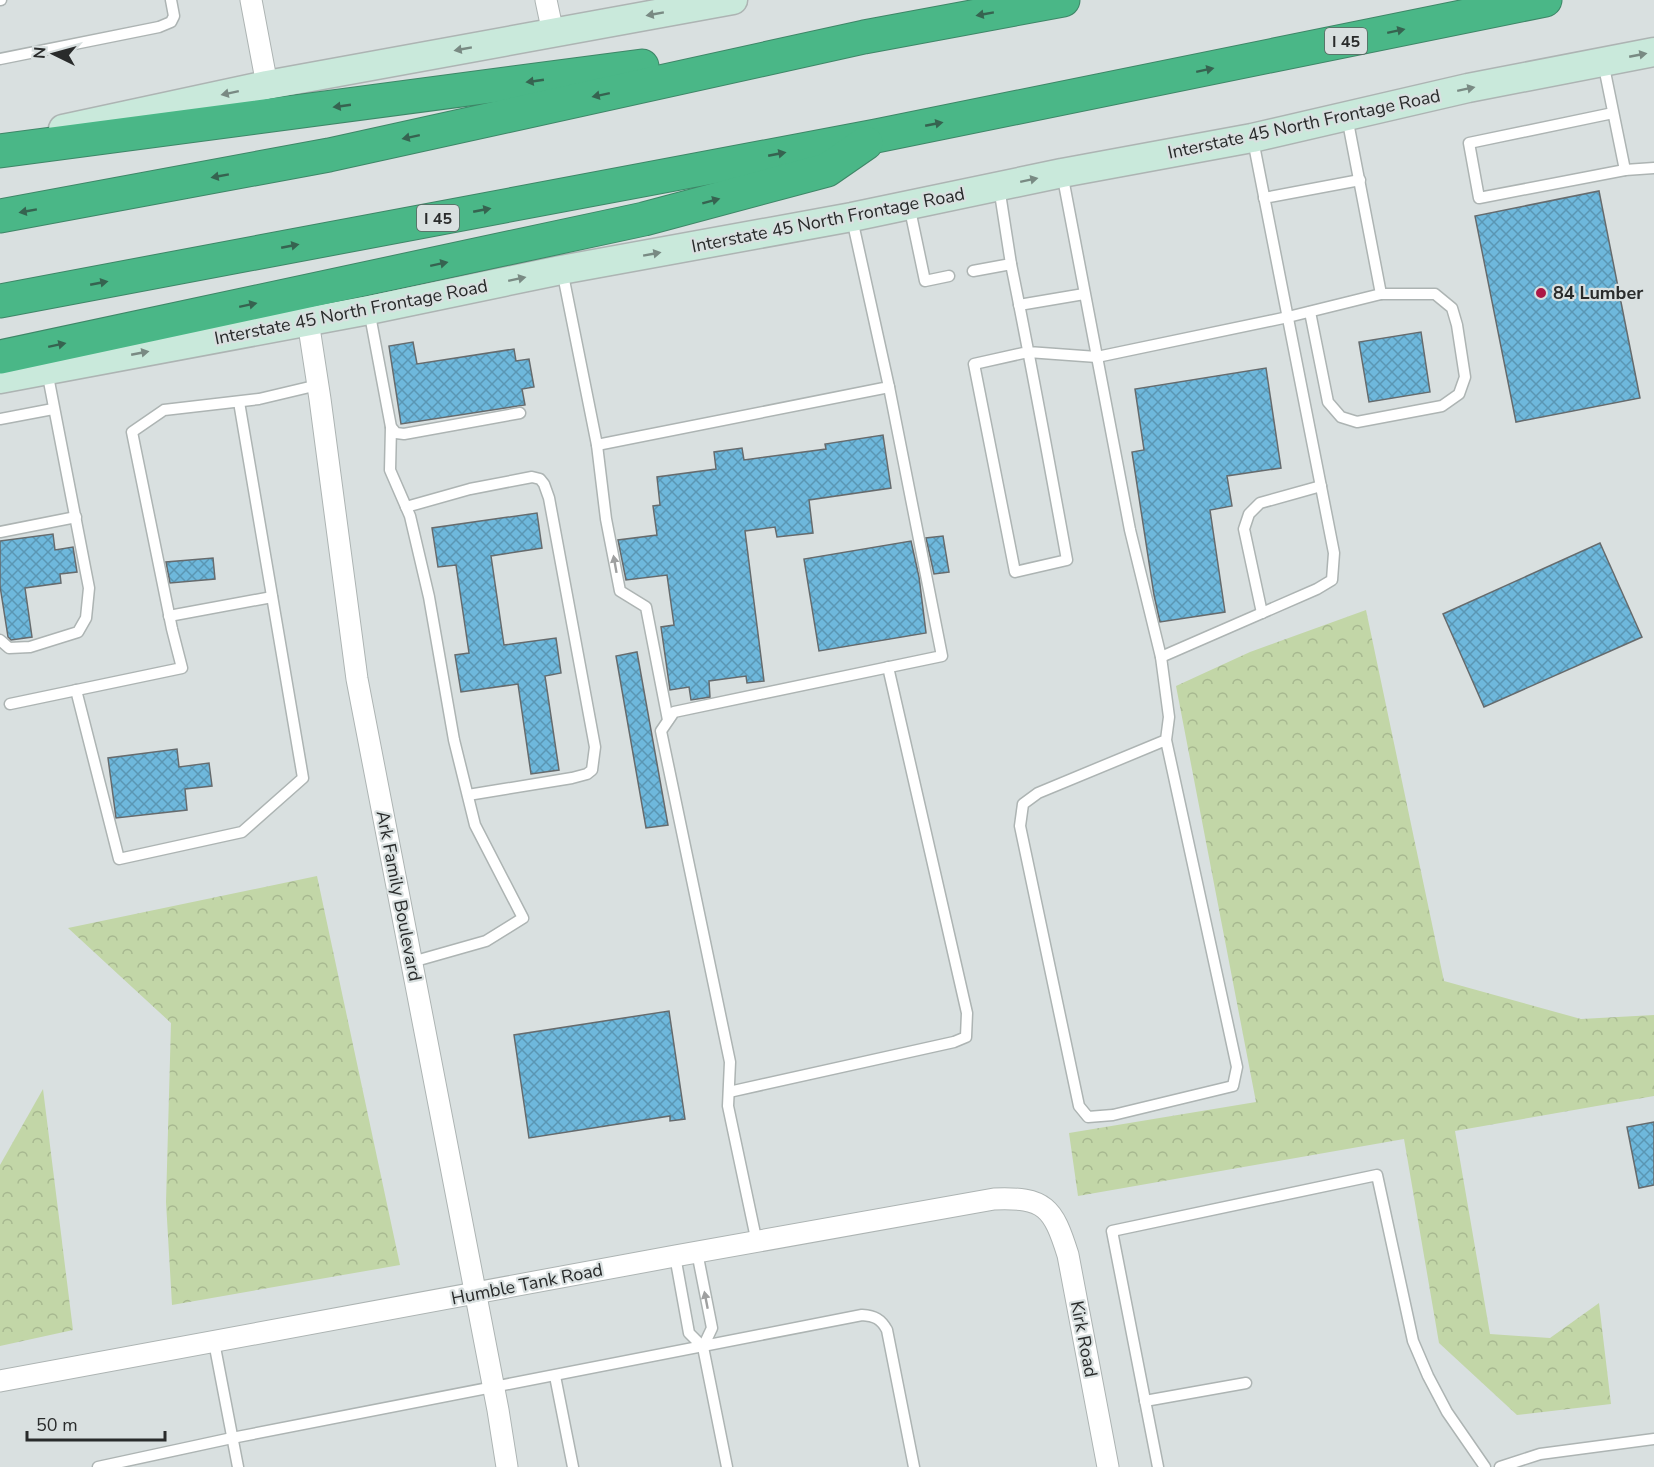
<svg xmlns="http://www.w3.org/2000/svg" width="1654" height="1467" font-family="'Nunito Sans',sans-serif">
	<style>
		.forest { fill: url(#forest-crowns) }
		.building { fill: url(#building-cross-hatch); stroke: #666b6d; stroke-width: 1.5 }
		.lines { fill: none; stroke-linecap: round; stroke-linejoin: round }
		.service-casing { stroke: #adb4b3; stroke-width: 13 }
		.minor-casing { stroke: #adb4b3; stroke-width: 23 }
		.secondary-casing { stroke: #adb4b3; stroke-width: 31 }
		.motorway-casing { stroke: #3e8667; stroke-width: 35 }
		.service { stroke: #fff; stroke-width: 10 }
		.minor { stroke: #fff; stroke-width: 21 }
		.secondary { stroke: #c9e9db; stroke-width: 28 }
		.motorway { stroke: #4ab787; stroke-width: 33 }
		.oneway { fill: #798a83 }
		.oneway2 { fill: #366350 }
		.oneway3 { fill: #9fa0a0 }
		.poi-dot { fill: #ac1846; stroke: #d9e0e0; stroke-width: 2 }
		.labels { text-anchor: middle; stroke-width: 4.5; stroke-linejoin: round; paint-order: stroke }
		.shield { fill: #d9e0e0; stroke: #5e6161; stroke-width: 1.5 }
		.shield-label { font-size: 16px; font-weight: bold; fill: #292b2b }
		.street-label { font-size: 18px; fill: #292b2b; stroke: #d9e0e0 }
		.poi-label { font-size: 18px; font-weight: bold; fill: #292b2b; stroke: #d9e0e0; text-anchor: start }
	</style>
	<defs>
		<pattern id="forest-crowns" width="20" height="18" patternUnits="userSpaceOnUse" patternTransform="scale(1.5)"><rect width="20" height="18" fill="#c2d6a7"/><path d="M2 6a3 3 0 1 1 6 0M12 15a3 3 0 1 1 6 0" fill="none" stroke="#a7b890"/></pattern>
		<pattern id="building-cross-hatch" width="8" height="8" patternUnits="userSpaceOnUse" patternTransform="scale(1.5)"><rect width="8" height="8" fill="#6eb8dc"/><path d="M0 0l8 8M0 8l8-8" fill="none" stroke="#5a96b3"/></pattern>
	</defs>
	<rect width="100%" height="100%" fill="#d9e0e0"/>
	<g class="forest">
		<path d="M 1366,610 L 1444,981 L 1581,1019 L 1654,1015 L 1654,1096 L 1455,1131 L 1490,1334 L 1550,1338 L 1599,1303 L 1611,1404 L 1517,1415 L 1439,1343 L 1404,1139 L 1078,1196 L 1069,1133 L 1256,1102 L 1176,686 L 1250,652 Z"/>
		<path d="M 317,876 L 400,1265 L 172,1305 L 166,1202 L 171,1023 L 68,928 Z"/>
		<path d="M 43,1089 L 73,1330 L 0,1346 L 0,1165 Z"/>
	</g>
	<g class="building">
		<path d="M 1599,191 L 1640,398 L 1516,422 L 1475,216 Z"/>
		<path d="M 1421,332 L 1430,392 L 1369,402 L 1359,342 Z"/>
		<path d="M 413,342 L 417,364 L 514,349 L 516,361 L 529,359 L 534,387 L 522,389 L 525,405 L 401,424 L 389,346 Z"/>
		<path d="M 1266,368 L 1281,468 L 1227,476 L 1232,506 L 1210,510 L 1225,612 L 1160,622 L 1154,595 L 1132,452 L 1144,450 L 1135,389 Z"/>
		<path d="M 883,435 L 891,488 L 809,500 L 813,533 L 777,537 L 775,527 L 745,531 L 764,681 L 747,683 L 746,676 L 709,681 L 710,697 L 691,700 L 689,687 L 670,690 L 661,627 L 674,625 L 667,575 L 626,580 L 618,540 L 657,535 L 653,506 L 660,505 L 657,477 L 716,469 L 714,452 L 742,448 L 744,460 L 826,449 L 825,444 Z"/>
		<path d="M 537,513 L 542,548 L 491,556 L 504,645 L 556,638 L 561,673 L 545,676 L 559,770 L 531,774 L 518,684 L 461,692 L 455,655 L 469,653 L 456,565 L 438,567 L 432,528 Z"/>
		<path d="M 53,534 L 55,550 L 73,547 L 77,572 L 60,574 L 61,583 L 25,588 L 32,637 L 11,640 L 8,637 L 0,586 L 0,541 Z"/>
		<path d="M 943,536 L 949,572 L 934,574 L 926,538 Z"/>
		<path d="M 911,541 L 919,577 L 926,633 L 819,651 L 804,559 Z"/>
		<path d="M 1600,543 L 1642,637 L 1484,707 L 1443,614 Z"/>
		<path d="M 213,558 L 215,579 L 170,583 L 166,562 Z"/>
		<path d="M 637,652 L 668,825 L 646,828 L 616,656 Z"/>
		<path d="M 177,749 L 179,767 L 209,763 L 212,786 L 185,789 L 187,810 L 116,818 L 108,758 Z"/>
		<path d="M 669,1011 L 685,1119 L 670,1121 L 670,1116 L 529,1138 L 514,1035 Z"/>
		<path d="M 1654,1122 L 1654,1185 L 1639,1188 L 1627,1127 Z"/>
	</g>
	<g class="lines">
		<defs>
			<g id="service">
				<path d="M 0,0 L 1,0"/>
				<path d="M 0,59 L 159,27 L 171,22 L 174,16 L 171,0"/>
				<path d="M 1603,62 L 1625,170 L 1479,198 L 1469,143 L 1613,113"/>
				<path d="M 1625,170 L 1654,168"/>
				<path d="M 1062,173 L 1130,530 L 1161,657 L 1169,717 L 1166,740 L 1038,793 L 1023,804 L 1020,826 L 1079,1106 L 1088,1117 L 1113,1115 L 1233,1086 L 1237,1067 L 1166,740"/>
				<path d="M 1264,198 L 1360,180"/>
				<path d="M 909,205 L 925,281 L 949,276"/>
				<path d="M 1011,264 C 1031,362 1049,461 1067,560 L 1015,572 L 974,364 L 1028,352 L 1097,357 L 1288,317 L 1381,294 L 1347,117"/>
				<path d="M 562,270 L 597,445 L 889,387 L 852,219"/>
				<path d="M 973,271 L 1011,264 L 999,187"/>
				<path d="M 1019,305 L 1084,294"/>
				<path d="M 369,310 L 391,427 L 396,433 L 404,434 L 520,413"/>
				<path d="M 1310,312 L 1328,402 L 1341,417 L 1357,422 L 1442,406 L 1459,394 L 1465,377 L 1457,325 L 1452,308 L 1435,294 L 1381,294"/>
				<path d="M 0,419 L 53,409"/>
				<path d="M 391,427 L 390,470 L 410,516 L 429,597 L 454,740 L 475,825 L 523,918 L 486,941 L 412,962"/>
				<path d="M 597,445 L 606,519 L 620,591 L 646,607 L 668,720"/>
				<path d="M 406,507 L 470,489 L 532,477 L 540,479 L 544,484 L 549,498 L 595,747 L 592,770 L 587,774 L 572,778 L 468,795"/>
				<path d="M 0,532 L 76,517"/>
				<path d="M 1262,613 L 1244,529 L 1249,514 L 1260,503 L 1321,486"/>
				<path d="M 169,616 L 272,597"/>
				<path d="M 0,640 L 9,648 L 30,647 L 78,632 L 86,618 L 89,588 L 47,371"/>
				<path d="M 1161,657 L 1317,589 L 1332,580 L 1334,553 L 1253,140"/>
				<path d="M 76,690 L 119,859 L 242,832 L 303,778 L 239,402"/>
				<path d="M 10,704 L 182,668 L 172,629 L 132,432 L 164,410 L 259,399 L 318,385"/>
				<path d="M 729,1092 L 954,1042 L 966,1037 L 967,1013 L 888,667"/>
				<path d="M 757,1243 L 728,1106 L 730,1062 L 661,731 L 674,712 L 942,656 L 889,387"/>
				<path d="M 697,1252 L 712,1328 L 703,1347"/>
				<path d="M 675,1256 L 689,1333 L 703,1347 L 727,1467"/>
				<path d="M 214,1342 L 238,1467"/>
				<path d="M 555,1376 L 573,1467"/>
				<path d="M 1145,1401 L 1246,1383"/>
				<path d="M 98,1467 L 232,1438 L 862,1315 C 875,1316 881,1319 887,1330 L 914,1467"/>
				<path d="M 1158,1467 L 1112,1231 L 1377,1175 L 1413,1341 L 1428,1376 L 1447,1412 L 1485,1467"/>
				<path d="M 1500,1467 L 1540,1454 L 1654,1439"/>
			</g>
			<g id="minor">
				<path d="M 251,0 L 267,85"/>
				<path d="M 546,0 L 553,33"/>
				<path d="M 308,321 L 320,399 L 357,679 L 498,1410 L 507,1467"/>
				<path d="M 0,1381 L 675,1256 L 994,1199 C 1045,1197 1053,1207 1068,1255 L 1108,1467"/>
			</g>
			<g id="secondary">
				<path d="M 63,129 L 267,85 L 733,0"/>
				<path d="M 0,379 L 369,310 L 561,270 L 852,217 L 1062,173 L 1252,138 L 1468,88 L 1654,52"/>
			</g>
			<g id="motorway">
				<path d="M 0,151 L 642,66"/>
				<path d="M 0,216 L 329,155 L 864,37 L 1063,0"/>
				<path d="M 0,301 L 876,136 L 1545,0"/>
				<path d="M 0,357 L 644,219 L 827,170 L 866,143"/>
			</g>
		</defs>
		<use href="#service" class="service-casing"/>
		<use href="#minor" class="minor-casing"/>
		<use href="#secondary" class="secondary-casing"/>
		<use href="#motorway" class="motorway-casing"/>
		<use href="#service" class="service"/>
		<use href="#minor" class="minor"/>
		<use href="#secondary" class="secondary"/>
		<use href="#motorway" class="motorway"/>
	</g>
	<defs><path id="oneway-solid" d="M-6-.8H1V-3.2L6.5 0L1 3.2V.8H-6Z" transform="scale(1.5)"/></defs>
	<g class="oneway">
		<use href="#oneway-solid" transform="translate(655 14) rotate(170)"/>
		<use href="#oneway-solid" transform="translate(463 49) rotate(170)"/>
		<use href="#oneway-solid" transform="translate(1638 55) rotate(-11)"/>
		<use href="#oneway-solid" transform="translate(1466 89) rotate(-12)"/>
		<use href="#oneway-solid" transform="translate(230 93) rotate(168)"/>
		<use href="#oneway-solid" transform="translate(1029 180) rotate(-12)"/>
		<use href="#oneway-solid" transform="translate(652 254) rotate(-10)"/>
		<use href="#oneway-solid" transform="translate(517 279) rotate(-12)"/>
		<use href="#oneway-solid" transform="translate(140 353) rotate(-11)"/>
	</g>
	<g class="oneway2">
		<use href="#oneway-solid" transform="translate(985 14) rotate(170)"/>
		<use href="#oneway-solid" transform="translate(1396 31) rotate(-12)"/>
		<use href="#oneway-solid" transform="translate(1205 70) rotate(-12)"/>
		<use href="#oneway-solid" transform="translate(535 81) rotate(172)"/>
		<use href="#oneway-solid" transform="translate(601 95) rotate(168)"/>
		<use href="#oneway-solid" transform="translate(342 106) rotate(172)"/>
		<use href="#oneway-solid" transform="translate(934 124) rotate(-11)"/>
		<use href="#oneway-solid" transform="translate(411 137) rotate(168)"/>
		<use href="#oneway-solid" transform="translate(777 154) rotate(-11)"/>
		<use href="#oneway-solid" transform="translate(220 176) rotate(170)"/>
		<use href="#oneway-solid" transform="translate(711 201) rotate(-15)"/>
		<use href="#oneway-solid" transform="translate(482 210) rotate(-11)"/>
		<use href="#oneway-solid" transform="translate(28 211) rotate(170)"/>
		<use href="#oneway-solid" transform="translate(290 246) rotate(-11)"/>
		<use href="#oneway-solid" transform="translate(439 264) rotate(-12)"/>
		<use href="#oneway-solid" transform="translate(99 283) rotate(-11)"/>
		<use href="#oneway-solid" transform="translate(248 305) rotate(-12)"/>
		<use href="#oneway-solid" transform="translate(57 345) rotate(-12)"/>
	</g>
	<g class="oneway3">
		<use href="#oneway-solid" transform="translate(615 564) rotate(-100)"/>
		<use href="#oneway-solid" transform="translate(706 1300) rotate(-101)"/>
	</g>
	<circle class="poi-dot" cx="1541" cy="293" r="6"/>
	<g class="labels">
		<g class="shield">
			<rect x="1325" y="28" width="42" height="26" rx="4.5"/>
			<rect x="417" y="205" width="42" height="26" rx="4.5"/>
		</g>
		<g class="shield-label">
			<text x="1346" y="47">I 45</text>
			<text x="438" y="224">I 45</text>
		</g>
		<g class="street-label">
			<text transform="translate(1304 124) rotate(-12)" y="6">Interstate 45 North Frontage Road</text>
			<text transform="translate(828 220) rotate(-11)" y="6">Interstate 45 North Frontage Road</text>
			<text transform="translate(351 312) rotate(-11)" y="6">Interstate 45 North Frontage Road</text>
			<text transform="translate(399 896) rotate(79)" y="6">Ark Family Boulevard</text>
			<text transform="translate(527 1284) rotate(-11)" y="6">Humble Tank Road</text>
			<text transform="translate(1084 1339) rotate(79)" y="6">Kirk Road</text>
		</g>
		<g class="poi-label">
			<text x="1553" y="299">84 Lumber</text>
		</g>
	</g>
	<g transform="translate(54 54) rotate(275)" stroke="#d9e0e0" stroke-width="4.5" paint-order="stroke">
	<path d="M0-4.5L10 22L0 15L-10 22Z" fill="#292b2b"/>
	<text y="-9" font-size="16" font-weight="bold" text-anchor="middle" fill="#292b2b">N</text>
	</g>
	<path d="M27 1431v9h138v-9" fill="none" stroke="#292b2b" stroke-width="3"/>
	<text x="36" y="1431" font-size="18" fill="#292b2b" stroke="#d9e0e0" stroke-width="4.5" paint-order="stroke">50 m</text>
</svg>
